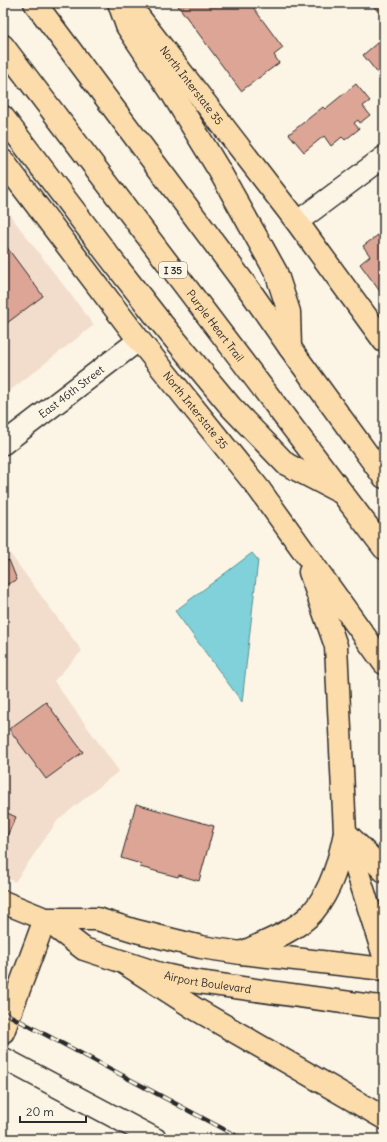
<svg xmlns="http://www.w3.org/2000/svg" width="387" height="1142" font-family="Delius,sans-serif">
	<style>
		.built { fill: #f2ddcd }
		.water { fill: #80d1d9; stroke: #5e8f93 }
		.building { fill: #dca595; stroke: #2b2b2b }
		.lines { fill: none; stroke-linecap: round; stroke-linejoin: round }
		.minor-casing { stroke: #2b2b2b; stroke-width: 24 }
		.major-casing { stroke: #2b2b2b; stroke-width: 25 }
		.highway-casing { stroke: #2b2b2b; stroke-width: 25 }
		.minor { stroke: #fcf5e5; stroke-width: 21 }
		.major { stroke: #fddcac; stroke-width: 22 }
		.highway { stroke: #fddcac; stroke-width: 22 }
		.rail-casing { stroke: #2b2b2b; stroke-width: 4.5 }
		.rail { stroke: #fcf5e5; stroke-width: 3; stroke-dasharray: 9; stroke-linecap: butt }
		.labels { text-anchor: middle; stroke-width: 3; stroke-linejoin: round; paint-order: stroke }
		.shield { fill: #fcf5e5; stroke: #6a6863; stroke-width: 1 }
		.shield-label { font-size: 10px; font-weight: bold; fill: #2b2b2b }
		.street-label { font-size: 11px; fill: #2b2b2b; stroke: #fcf5e5 }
	</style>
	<rect width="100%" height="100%" fill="#fcf5e5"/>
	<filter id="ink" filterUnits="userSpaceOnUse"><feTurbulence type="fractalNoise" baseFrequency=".025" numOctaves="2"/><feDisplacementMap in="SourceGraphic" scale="8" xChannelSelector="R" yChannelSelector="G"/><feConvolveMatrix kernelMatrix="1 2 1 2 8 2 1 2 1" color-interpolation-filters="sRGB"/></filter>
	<g filter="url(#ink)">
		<g class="built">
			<path d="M 3,206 L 94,325 L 3,396 Z"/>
			<path d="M 3,544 L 82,651 L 54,681 L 119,771 L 58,820 L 15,882 L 3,876 Z"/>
		</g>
		<path class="water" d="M 252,553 L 258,560 L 242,702 L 175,611 Z"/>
		<g class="building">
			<path d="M 176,3 L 250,3 L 283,48 L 274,55 L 279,63 L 241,91 Z"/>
			<path d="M 371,3 L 384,3 L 384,19 Z"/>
			<path d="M 384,37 L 384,81 L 363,55 Z"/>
			<path d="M 356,84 L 370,101 L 363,106 L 370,115 L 360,123 L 358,120 L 354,123 L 359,129 L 345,140 L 342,137 L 331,146 L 324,136 L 304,152 L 289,134 L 323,107 L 325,109 Z"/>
			<path d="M 378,235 L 380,239 L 384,236 L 384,297 L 360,264 L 370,256 L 363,246 Z"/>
			<path d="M 3,242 L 43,296 L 3,326 Z"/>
			<path d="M 9,560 L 17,580 L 3,586 L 3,563 Z"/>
			<path d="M 46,702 L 83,752 L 46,779 L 9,729 Z"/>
			<path d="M 136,804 L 214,826 L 199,881 L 179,875 L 178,877 L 140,867 L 141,864 L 121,858 Z"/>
			<path d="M 3,811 L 16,817 L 5,840 L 3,839 Z"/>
		</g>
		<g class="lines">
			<defs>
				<g id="minor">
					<path d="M 297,222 L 384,157"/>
					<path id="s1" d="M 3,444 L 139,340"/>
					<path d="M 3,1058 L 156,1139"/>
				</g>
				<g id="major">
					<path id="s2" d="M 128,3 L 297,222 L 384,341"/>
					<path id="s3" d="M 3,161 L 139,340 L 259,489 L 384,663"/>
					<path d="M 310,572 L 336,646 L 345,832 L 384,956"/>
					<path d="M 347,834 L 384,871"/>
					<path id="s4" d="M 3,902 L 45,919 L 84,949 L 160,974 L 191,981 L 372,1006 L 384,1007"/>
					<path d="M 45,919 L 97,919 L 136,931 L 201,947 L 241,953 L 384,969"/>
					<path d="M 241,953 C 262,944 298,930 313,912 C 332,889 339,861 345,833"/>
					<path d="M 3,1032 L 45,919"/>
				</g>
				<g id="highway">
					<path d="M 35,3 L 253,295 L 290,348 L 384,477"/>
					<path d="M 119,3 L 127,26 L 172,93 L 219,170 L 276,272 L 289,312 L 290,348"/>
					<path id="s5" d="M 3,46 L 384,548"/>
					<path d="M 3,117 L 108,255 L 158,319 L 231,407 L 286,464 L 338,491"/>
					<path d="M 123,962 L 194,1008 L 384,1118"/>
				</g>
			</defs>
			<use href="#minor" class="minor-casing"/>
			<use href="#major" class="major-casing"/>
			<use href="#highway" class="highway-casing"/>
			<use href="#minor" class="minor"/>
			<use href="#major" class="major"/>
			<use href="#highway" class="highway"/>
			<defs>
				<path id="rail" d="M 3,1012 L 242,1139"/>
			</defs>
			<use href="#rail" class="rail-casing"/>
			<use href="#rail" class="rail"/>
		</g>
	</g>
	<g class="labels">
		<rect class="shield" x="159" y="262" width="28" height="16" rx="3"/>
		<g class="shield-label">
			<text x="173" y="274">I 35</text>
		</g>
		<g class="street-label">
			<text dy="4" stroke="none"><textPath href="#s2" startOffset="104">North Interstate 35</textPath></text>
			<text dy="4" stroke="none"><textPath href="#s5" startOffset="351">Purple Heart Trail</textPath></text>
			<text dy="4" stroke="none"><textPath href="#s1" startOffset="86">East 46th Street</textPath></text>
			<text dy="4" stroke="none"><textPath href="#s3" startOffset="315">North Interstate 35</textPath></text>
			<text dy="4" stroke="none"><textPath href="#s4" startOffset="223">Airport Boulevard</textPath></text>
		</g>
	</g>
	<rect width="387" height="1142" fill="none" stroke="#fcf5e5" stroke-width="16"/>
	<rect x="8" y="8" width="371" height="1126" fill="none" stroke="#2b2b2b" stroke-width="1.5" filter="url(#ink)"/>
	<path d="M20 1116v6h66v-6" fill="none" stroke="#2b2b2b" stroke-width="2"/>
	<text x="26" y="1116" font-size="12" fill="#2b2b2b" stroke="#fcf5e5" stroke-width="3" paint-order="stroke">20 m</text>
</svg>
